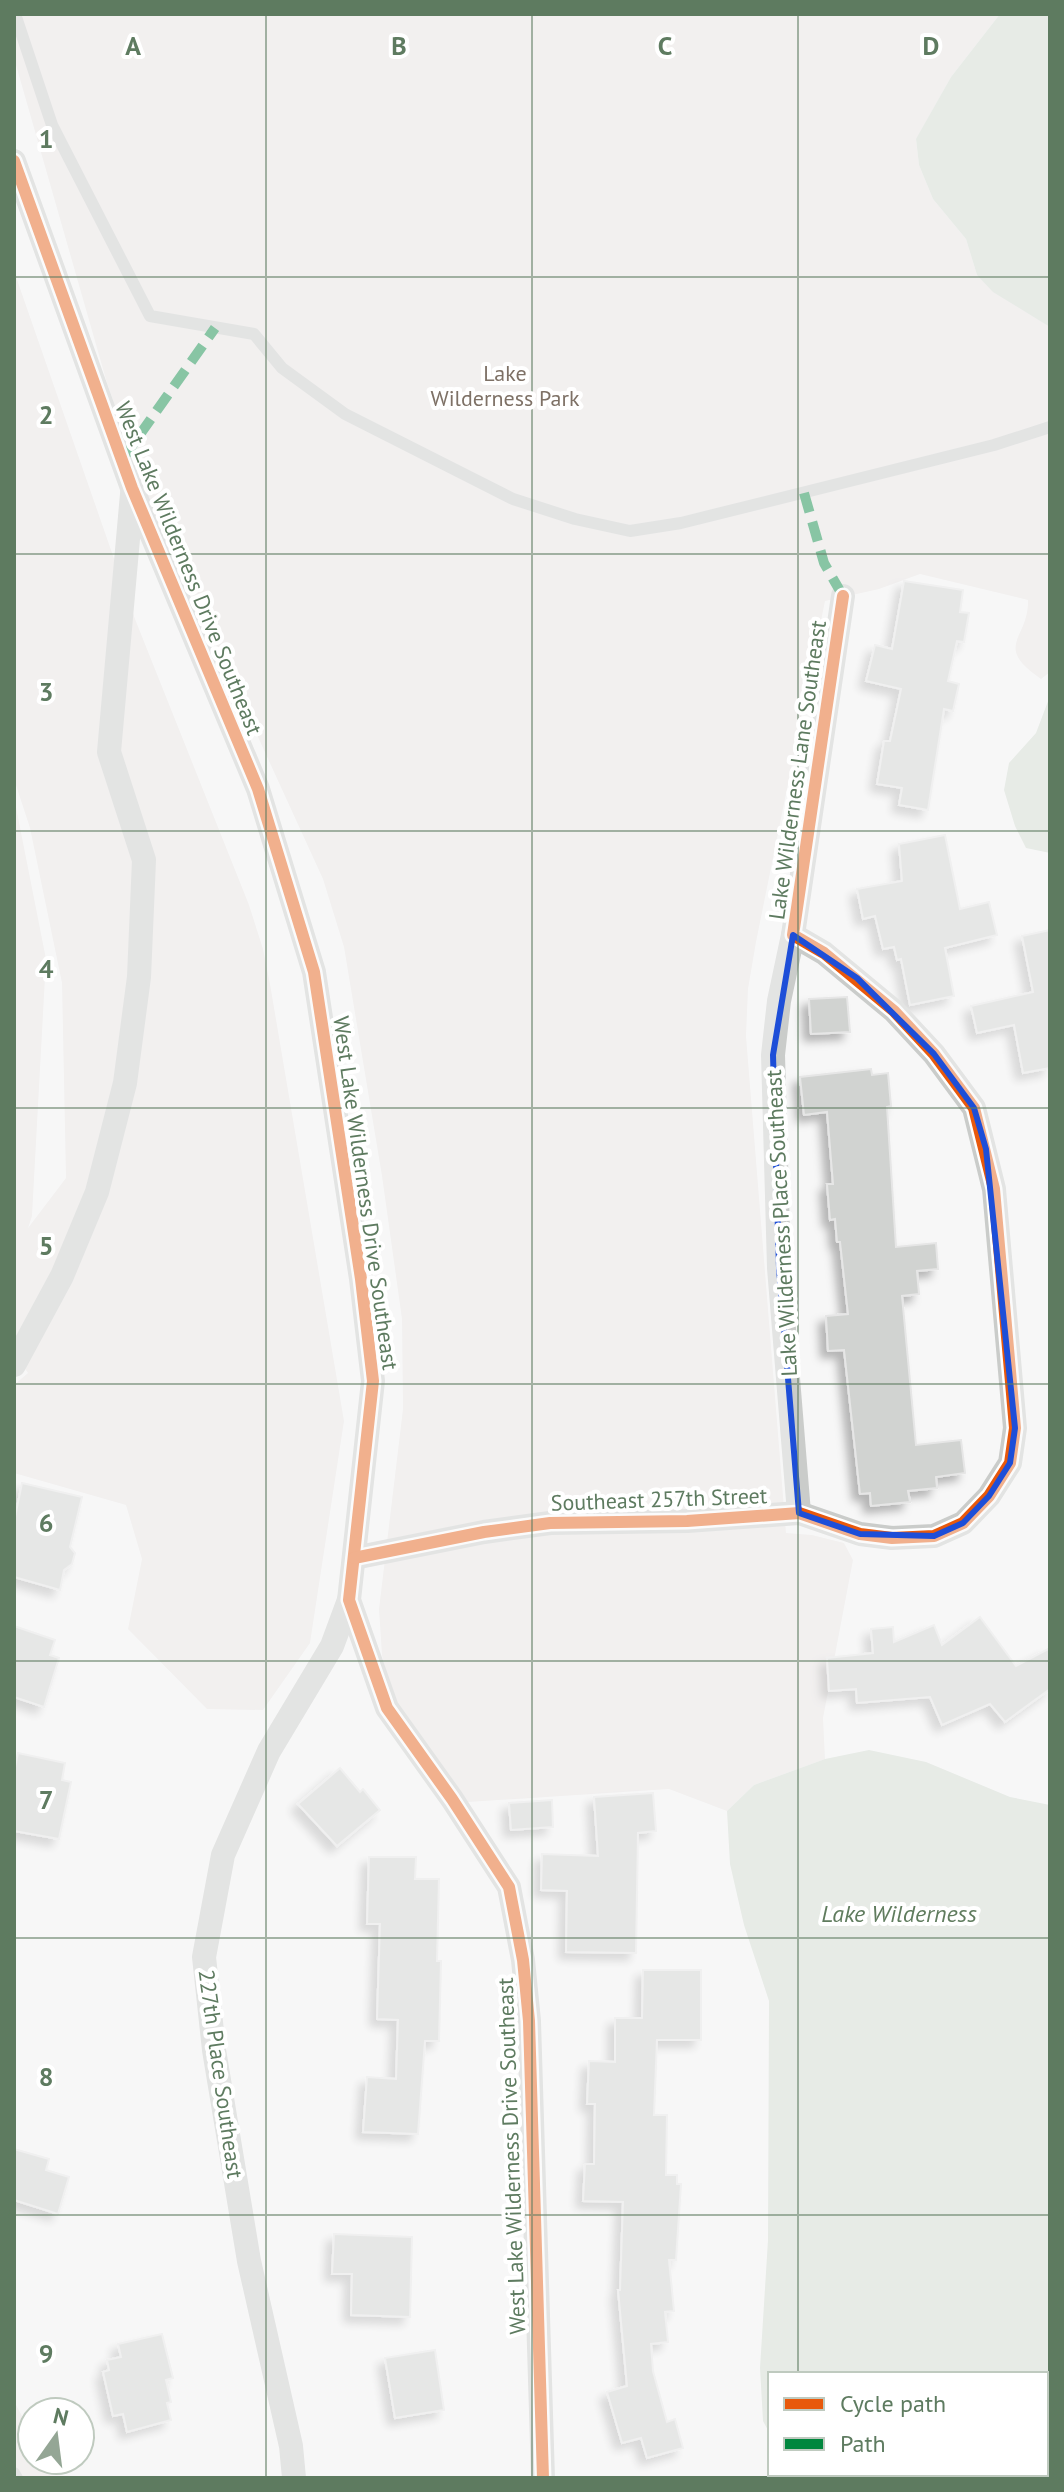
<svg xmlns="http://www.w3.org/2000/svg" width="1064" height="2492" font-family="'PT Sans',sans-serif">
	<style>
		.green { fill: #eae6e5 }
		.water { fill: #d2dbd1 }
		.building { fill: #d1d3d1; stroke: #e6e6e6; stroke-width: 2; filter: url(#shadow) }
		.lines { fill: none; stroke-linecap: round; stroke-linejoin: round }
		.service { stroke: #caccca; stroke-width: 12 }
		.minor { stroke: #caccca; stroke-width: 24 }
		.quiet { stroke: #00873e; stroke-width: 10; stroke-dasharray: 20 10; stroke-linecap: butt }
		.cycleway-casing { stroke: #fff; stroke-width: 17 }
		.cycleway { stroke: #e8590c; stroke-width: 12 }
		.marked { fill: none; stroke: #1d4ed8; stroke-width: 6; stroke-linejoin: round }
		.grid { fill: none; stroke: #5e7b60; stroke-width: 2; stroke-opacity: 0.55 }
		.labels { text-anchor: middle; stroke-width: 8; stroke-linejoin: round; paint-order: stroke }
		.park-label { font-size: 22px; fill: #7e7166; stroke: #fff }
		.street-label { font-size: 22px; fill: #5e7b60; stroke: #fff }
		.water-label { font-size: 24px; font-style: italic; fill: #607c5e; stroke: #fff }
		.grid-label { font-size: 26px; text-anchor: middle; font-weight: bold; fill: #5e7b60; stroke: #fff; stroke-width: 8; stroke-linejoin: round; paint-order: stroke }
	</style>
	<defs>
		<filter id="shadow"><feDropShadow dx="-7" dy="7" stdDeviation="4" flood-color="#0004"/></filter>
	</defs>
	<rect width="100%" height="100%" fill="#f7f7f7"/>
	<g class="green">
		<path d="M 14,14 L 1000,14 L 951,77 L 916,140 L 919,165 L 933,199 L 966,239 L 977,275 L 1050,327 L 1050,672 L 1041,679 C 992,645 1029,640 1028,600 L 920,574 L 879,589 L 825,601 L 756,942 L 748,989 L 746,1036 L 786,1533 L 812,1535 L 844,1543 L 853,1560 L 823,1718 L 825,1759 L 754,1785 L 727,1811 L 669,1789 L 468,1802 L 422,1746 L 404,1719 L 387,1677 L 382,1655 L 379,1609 L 403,1409 L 402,1319 L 382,1176 L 344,947 L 323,879 L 145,490 L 107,383 L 14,58 Z"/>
		<path d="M 14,271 L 135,619 L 249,905 L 263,949 L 270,984 L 344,1421 L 310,1643 L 263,1710 L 207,1709 L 128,1629 L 142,1559 L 126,1505 L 14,1473 L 14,1385 L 28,1373 L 14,1353 L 14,797 L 46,959 L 32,1216 L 28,1228 L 66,1178 L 62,983 L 30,828 L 14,779 Z"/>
		<path d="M 14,2401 L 32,2435 L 32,2460 L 45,2460 L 51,2478 L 14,2478 Z"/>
	</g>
	<g class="water">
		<path d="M 1000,14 L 1050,14 L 1050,327 L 993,292 L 977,275 L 966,239 L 933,199 L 919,165 L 916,139 L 951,77 Z"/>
		<path d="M 1050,696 L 1050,853 L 1026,848 L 1015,826 L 1004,790 L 1009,763 L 1036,733 Z"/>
		<path d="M 869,1750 L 926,1762 L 1010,1797 L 1050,1805 L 1050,2478 L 832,2478 L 820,2474 L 1046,2474 L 1046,2374 L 770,2374 L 770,2434 L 763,2421 L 760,2368 L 768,2240 L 769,2001 L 744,1925 L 730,1864 L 727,1811 L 754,1785 L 825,1759 Z"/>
	</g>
	<g class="building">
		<path d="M 904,581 L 963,590 L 960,612 L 969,613 L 964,642 L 957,641 L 948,681 L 959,684 L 953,711 L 944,709 L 928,810 L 899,805 L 902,788 L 877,784 L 884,741 L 890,741 L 901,689 L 866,681 L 875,645 L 892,649 Z"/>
		<path d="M 945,835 L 960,909 L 989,902 L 997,935 L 945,948 L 954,996 L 910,1005 L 901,959 L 897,960 L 894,947 L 883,949 L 875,916 L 863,919 L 857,889 L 902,881 L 899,844 Z"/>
		<path d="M 1050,930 L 1050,1068 L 1023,1073 L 1014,1025 L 977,1033 L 971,1006 L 1033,992 L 1022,936 Z"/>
		<path d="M 847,997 L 850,1032 L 811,1034 L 809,999 Z"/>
		<path d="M 871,1069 L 872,1075 L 888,1073 L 891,1106 L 887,1107 L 896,1247 L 936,1243 L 938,1269 L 917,1271 L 919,1294 L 902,1296 L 916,1445 L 961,1440 L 965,1473 L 936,1477 L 937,1488 L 908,1491 L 910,1502 L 871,1506 L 870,1493 L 860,1494 L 844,1350 L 828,1351 L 826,1316 L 848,1314 L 840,1242 L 837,1242 L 835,1219 L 830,1220 L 827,1184 L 833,1184 L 827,1112 L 804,1115 L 800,1077 Z"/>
		<path d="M 22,1483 L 82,1497 L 70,1547 L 75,1553 L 72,1564 L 64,1570 L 60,1590 L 14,1577 L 14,1522 Z"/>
		<path d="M 980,1617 L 1016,1666 L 1050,1648 L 1050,1689 L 1005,1722 L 990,1704 L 942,1725 L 930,1697 L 857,1703 L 856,1689 L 829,1691 L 827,1658 L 873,1653 L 871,1629 L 893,1627 L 894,1642 L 934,1625 L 942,1645 Z"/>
		<path d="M 14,1626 L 55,1640 L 50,1655 L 59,1658 L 44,1707 L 14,1697 Z"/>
		<path d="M 18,1753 L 65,1763 L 62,1780 L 71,1782 L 59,1839 L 14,1831 L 14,1772 Z"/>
		<path d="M 340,1768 L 360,1792 L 363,1789 L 380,1810 L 337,1846 L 298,1804 Z"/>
		<path d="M 653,1793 L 656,1831 L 638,1833 L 636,1953 L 566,1952 L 567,1891 L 541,1890 L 542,1854 L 598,1856 L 594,1797 Z"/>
		<path d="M 552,1800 L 553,1827 L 511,1830 L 509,1803 Z"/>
		<path d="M 369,1857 L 416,1857 L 415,1879 L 439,1879 L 437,1961 L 441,1961 L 439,2041 L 425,2041 L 418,2134 L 363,2132 L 367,2077 L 396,2079 L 398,2020 L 377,2019 L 380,1924 L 367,1924 Z"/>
		<path d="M 643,1970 L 701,1970 L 701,2040 L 657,2040 L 654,2115 L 667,2115 L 666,2175 L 677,2175 L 677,2184 L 681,2184 L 676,2260 L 669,2260 L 674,2311 L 665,2312 L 668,2342 L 651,2344 L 653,2371 L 667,2422 L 675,2419 L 683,2448 L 647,2458 L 641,2438 L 622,2443 L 607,2392 L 627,2386 L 618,2290 L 620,2290 L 623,2202 L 583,2201 L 585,2164 L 594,2164 L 595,2104 L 587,2104 L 589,2061 L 615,2062 L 615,2018 L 642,2018 Z"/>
		<path d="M 14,2149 L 49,2159 L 46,2170 L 69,2177 L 58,2214 L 14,2200 Z"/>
		<path d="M 334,2234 L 412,2237 L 410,2317 L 351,2315 L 352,2274 L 332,2274 Z"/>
		<path d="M 162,2334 L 173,2378 L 166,2380 L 171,2402 L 167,2403 L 171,2420 L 127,2432 L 123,2414 L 113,2416 L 103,2372 L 109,2370 L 107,2360 L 121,2357 L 118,2344 Z"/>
		<path d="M 435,2350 L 444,2410 L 395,2418 L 385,2358 Z"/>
	</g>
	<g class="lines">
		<g class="service">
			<path d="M 15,14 L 52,125 L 150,316 L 254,334 L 282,368 L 345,414 L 513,499 L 575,519 L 630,531 L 681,523 L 994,445 L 1050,427"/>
			<path d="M 14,2473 L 17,2478"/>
		</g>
		<g class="minor">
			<path d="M 14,161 L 132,488 L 258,789 L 314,972 L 361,1279 L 373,1381 L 349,1600 L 387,1708 L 452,1799 L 509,1887 L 523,1960 L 529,2021 L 543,2478"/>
			<path d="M 793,935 L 779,1001 L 773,1055 L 779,1268 L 799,1513"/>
			<path d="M 14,1365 L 62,1276 L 97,1192 L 125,1083 L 139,977 L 144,860 L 109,752 L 132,494"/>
			<path d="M 354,1558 L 484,1532 L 550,1523 L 687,1521 L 799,1513 L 860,1534 L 892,1538 L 934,1536 L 963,1523 L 989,1496 L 1010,1463 L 1015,1428 L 994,1189 L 974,1108 L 934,1054 L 894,1011 L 824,953 L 793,935 L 843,596"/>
			<path d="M 294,2478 L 291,2446 L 249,2261 L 214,2050 L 204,1957 L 223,1855 L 269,1751 L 332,1646 L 349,1600"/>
		</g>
		<g class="quiet">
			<path d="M 122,460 L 215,328"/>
			<path d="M 804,493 L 824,563 L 843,596"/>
		</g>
		<defs>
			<g id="cycleway">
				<path d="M 14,161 L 132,488 L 258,789 L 314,972 L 361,1279 L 373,1381 L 349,1600 L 387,1708 L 452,1799 L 509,1887 L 523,1960 L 529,2021 L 543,2478"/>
				<path d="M 354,1558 L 484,1532 L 550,1523 L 687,1521 L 799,1513 L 860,1534 L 892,1538 L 934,1536 L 963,1523 L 989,1496 L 1010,1463 L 1015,1428 L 994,1189 L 974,1108 L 934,1054 L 894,1011 L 824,953 L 793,935 L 843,596"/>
			</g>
		</defs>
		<use href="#cycleway" class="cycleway-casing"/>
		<use href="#cycleway" class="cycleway"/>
	</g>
	<path d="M0 0H1064V2492H0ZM 793,935 L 857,978 L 934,1054 L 974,1108 L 986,1149 L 1015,1428 L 1010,1463 L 989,1496 L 963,1523 L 934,1536 L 860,1534 L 799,1513 L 779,1268 L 773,1055 Z" fill="#f7f7f7" fill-opacity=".55" fill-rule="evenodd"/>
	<path class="marked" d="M 793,935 L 857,978 L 934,1054 L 974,1108 L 986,1149 L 1015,1428 L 1010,1463 L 989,1496 L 963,1523 L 934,1536 L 860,1534 L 799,1513 L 779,1268 L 773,1055 Z"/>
	<path class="grid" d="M 266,14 L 266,2478M 532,14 L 532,2478M 798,14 L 798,2374M 14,277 L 1050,277M 14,554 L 1050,554M 14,831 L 1050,831M 14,1108 L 1050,1108M 14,1384 L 1050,1384M 14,1661 L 1050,1661M 14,1938 L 1050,1938M 14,2215 L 1050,2215M 798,2474 L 798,2478"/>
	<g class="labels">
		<g class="park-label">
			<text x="505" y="381">Lake<tspan x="505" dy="25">Wilderness Park</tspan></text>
		</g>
		<g class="street-label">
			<text transform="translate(189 568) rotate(68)" y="8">West Lake Wilderness Drive Southeast</text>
			<text transform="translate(797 770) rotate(-82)" y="8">Lake Wilderness Lane Southeast</text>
			<text transform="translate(366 1193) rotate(82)" y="8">West Lake Wilderness Drive Southeast</text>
			<text transform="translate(781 1223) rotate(-93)" y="8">Lake Wilderness Place Southeast</text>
			<text transform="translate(659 1499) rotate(-2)" y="8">Southeast 257th Street</text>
			<text transform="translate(221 2074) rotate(82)" y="8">227th Place Southeast</text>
			<text transform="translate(511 2156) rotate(-92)" y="8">West Lake Wilderness Drive Southeast</text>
		</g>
		<g class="water-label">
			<text x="899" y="1922">Lake Wilderness</text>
		</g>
	</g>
	<g class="grid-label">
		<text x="133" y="55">A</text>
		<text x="399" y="55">B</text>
		<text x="665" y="55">C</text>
		<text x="931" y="55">D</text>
		<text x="46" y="148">1</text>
		<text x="46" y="424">2</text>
		<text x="46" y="701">3</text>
		<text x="46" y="978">4</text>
		<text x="46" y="1255">5</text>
		<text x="46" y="1532">6</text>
		<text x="46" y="1809">7</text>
		<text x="46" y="2086">8</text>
		<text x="46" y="2363">9</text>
	</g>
	<rect width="1064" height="2492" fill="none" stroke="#5e7b60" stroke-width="32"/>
	<rect x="768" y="2372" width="280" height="104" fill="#ffffff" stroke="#bfcabf" stroke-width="2"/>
	<rect x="784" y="2398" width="40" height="12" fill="#e8590c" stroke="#bfcabf" stroke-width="2"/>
	<text x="840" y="2412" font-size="24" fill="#5e7b60">Cycle path</text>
	<rect x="784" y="2438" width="40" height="12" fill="#00873e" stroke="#bfcabf" stroke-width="2"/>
	<text x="840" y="2452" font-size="24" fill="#5e7b60">Path</text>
	<g transform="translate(56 2436) rotate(14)"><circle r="38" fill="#ffffff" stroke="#bfcabf" stroke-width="2"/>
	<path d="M0-6L14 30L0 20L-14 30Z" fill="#94a695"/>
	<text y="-12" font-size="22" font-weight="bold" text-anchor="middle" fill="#5e7b60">N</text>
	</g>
</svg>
